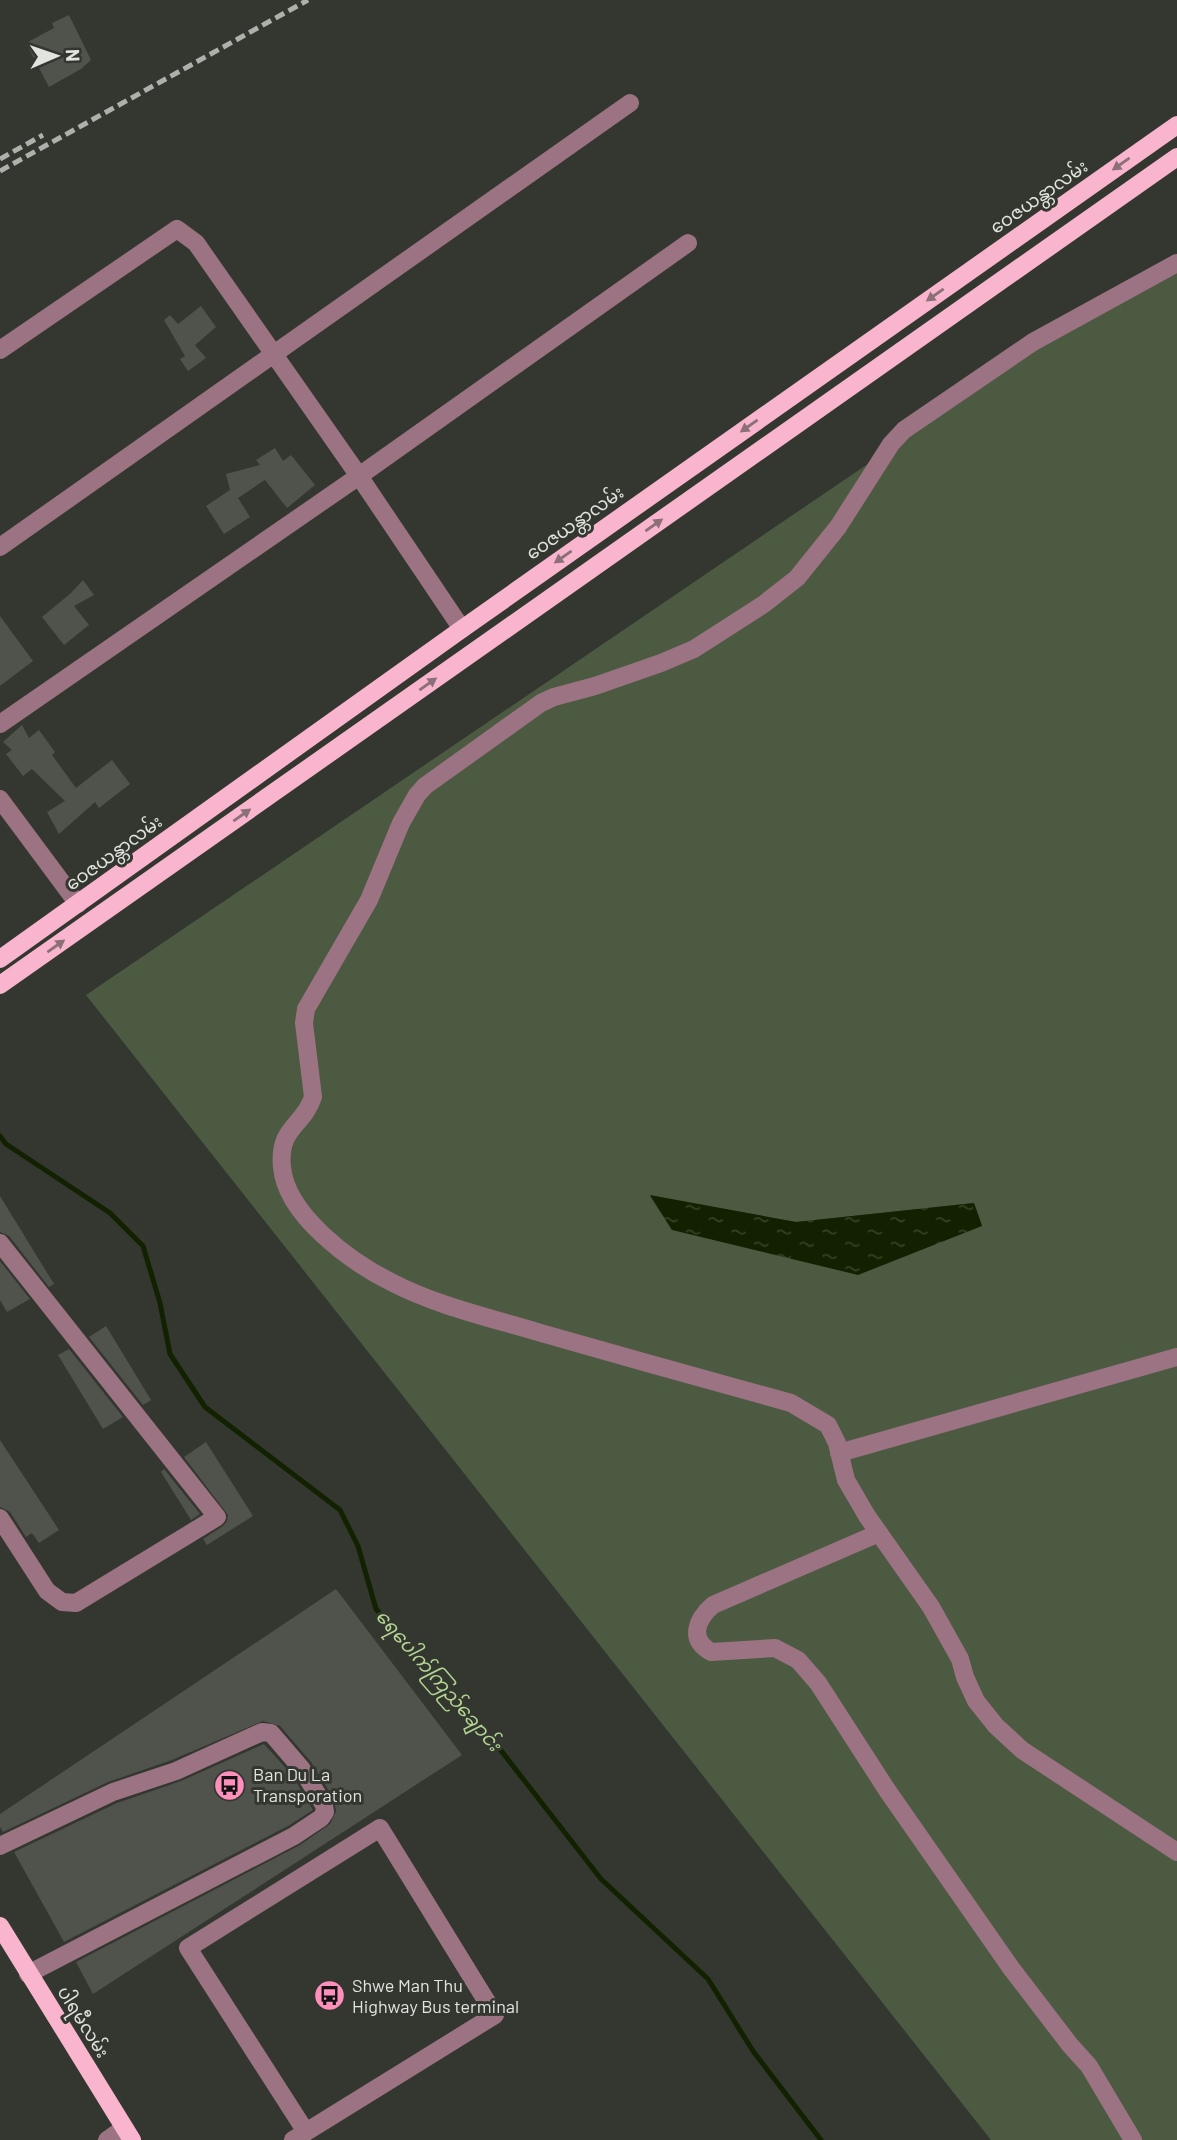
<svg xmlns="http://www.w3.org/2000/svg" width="1177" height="2140" font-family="Barlow,'Noto Sans Myanmar',sans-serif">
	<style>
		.grass { fill: #4d5a42; fill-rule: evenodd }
		.water { fill: url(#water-ripples) }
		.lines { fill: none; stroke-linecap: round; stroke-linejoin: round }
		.stream { stroke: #122200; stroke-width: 5 }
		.building { fill: #4f534b }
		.minor { stroke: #9c7382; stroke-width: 18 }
		.major { stroke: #f9b5ce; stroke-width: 18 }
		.rail { stroke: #aeb1ab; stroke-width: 5; stroke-dasharray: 10 5; stroke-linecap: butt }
		.oneway { fill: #8c7077 }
		.labels { text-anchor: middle; stroke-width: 6; stroke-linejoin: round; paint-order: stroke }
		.street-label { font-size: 18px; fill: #e1e4df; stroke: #33372f }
		.poi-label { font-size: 18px; fill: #e1e4df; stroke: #33372f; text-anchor: start }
		.water-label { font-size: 19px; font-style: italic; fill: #b4d593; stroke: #33372f }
	</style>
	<defs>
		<pattern id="water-ripples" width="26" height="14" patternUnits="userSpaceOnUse" patternTransform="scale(1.75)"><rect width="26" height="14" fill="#122200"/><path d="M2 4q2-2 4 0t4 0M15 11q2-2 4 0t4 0" fill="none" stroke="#344225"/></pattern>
	</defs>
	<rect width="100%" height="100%" fill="#33372f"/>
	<path class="grass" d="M 1177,254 L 1177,2140 L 991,2140 L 86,995 ZM 650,1196 L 796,1222 L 974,1203 L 982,1225 L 672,1230 Z"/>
	<path class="water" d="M 650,1195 L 796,1222 L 974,1203 L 982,1226 L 858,1275 L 672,1230 Z"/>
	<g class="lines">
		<path class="stream" d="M 0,1136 L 6,1144 L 110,1213 L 143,1246 L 160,1303 L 170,1354 L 205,1407 L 340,1510 L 358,1546 L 376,1609 L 499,1748 L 601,1879 L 708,1979 L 753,2051 L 821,2140"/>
	</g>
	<g class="building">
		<path d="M 69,15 L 91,60 L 81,69 L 49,87 L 26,43 L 54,28 L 52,23 Z"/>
		<path d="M 201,306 L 216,327 L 195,345 L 206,358 L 188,371 L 180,359 L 185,356 L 164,320 L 170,315 L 178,324 Z"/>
		<path d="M 275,448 L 283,461 L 291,455 L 315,485 L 287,508 L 265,480 L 238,498 L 250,517 L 224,534 L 206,506 L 230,490 L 226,474 L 260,465 L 256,460 Z"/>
		<path d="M 83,580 L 94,595 L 74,606 L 89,625 L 64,645 L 42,617 L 71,593 Z"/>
		<path d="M 0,616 L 33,661 L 0,686 Z"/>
		<path d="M 22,725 L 29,738 L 39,730 L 55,752 L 52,755 L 76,788 L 112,760 L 130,784 L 99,808 L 95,802 L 59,834 L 47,812 L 65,801 L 32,769 L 23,776 L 6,754 L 12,750 L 3,742 Z"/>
		<path d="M 0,1196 L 54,1284 L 49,1287 L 9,1236 L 0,1232 Z"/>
		<path d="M 0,1261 L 30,1299 L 7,1312 L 0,1300 Z"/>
		<path d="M 106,1326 L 151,1400 L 143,1405 L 89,1337 Z"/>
		<path d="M 69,1349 L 123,1417 L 103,1429 L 58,1355 Z"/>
		<path d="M 0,1440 L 59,1530 L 39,1543 L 32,1533 L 26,1537 L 10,1512 L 0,1507 Z"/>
		<path d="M 206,1442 L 253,1516 L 207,1545 L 203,1539 L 223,1526 L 227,1521 L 228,1515 L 184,1457 Z"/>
		<path d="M 164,1469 L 200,1514 L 191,1520 L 161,1472 Z"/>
		<path d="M 336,1589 L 462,1755 L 93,1994 L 76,1962 L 300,1845 L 330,1824 L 336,1811 L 334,1799 L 311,1762 L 280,1726 L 263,1721 L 172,1760 L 108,1782 L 3,1832 L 0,1827 L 0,1814 Z"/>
		<path d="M 264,1744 L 292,1775 L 313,1810 L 288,1826 L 64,1942 L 14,1852 L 117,1803 L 181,1781 Z"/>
	</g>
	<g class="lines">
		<g class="minor">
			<path d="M 1177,263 L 1033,342 L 904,430 L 891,444 L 838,527 L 797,578 L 764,604 L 694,649 L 661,663 L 595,686 L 554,697 L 541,703 L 425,786 L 417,795 L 401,823 L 369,900 L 306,1009 L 304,1023 L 313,1097 C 303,1127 278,1127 282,1167 C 286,1215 351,1262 391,1282 C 437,1306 491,1318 541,1333 C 624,1357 708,1380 791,1403 L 828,1425 L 837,1443 L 846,1480 L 867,1516 L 931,1607 L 960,1659 L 965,1677 L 976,1701 L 996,1726 L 1022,1750 L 1177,1852"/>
			<path d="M 0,350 L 177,229 L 196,243 L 359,476 L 462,629"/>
			<path d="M 0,547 L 630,103"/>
			<path d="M 0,724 L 359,476 L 688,243"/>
			<path d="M 0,799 L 78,904"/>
			<path d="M 0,1243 L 217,1517 L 76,1603 L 62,1602 L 47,1591 L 0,1518"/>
			<path d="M 839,1453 L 1177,1357"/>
			<path d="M 879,1533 L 713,1605 C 697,1619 688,1639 711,1652 L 775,1648 L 798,1660 L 818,1683 L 887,1790 L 1011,1968 L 1070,2045 L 1089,2066 L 1133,2140"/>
			<path d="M 0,1846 L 113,1792 L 176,1771 L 262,1732 L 271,1733 L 301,1768 L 324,1805 L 325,1812 L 321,1818 L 294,1836 L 28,1974"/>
			<path d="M 107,2140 L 124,2128"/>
			<path d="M 293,2140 L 306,2132 L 495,2015 L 380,1828 L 188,1948 L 306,2132"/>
		</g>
		<g class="major">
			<path d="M 0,959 L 462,629 L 1177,125"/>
			<path d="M 0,985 L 1177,157"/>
			<path d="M 0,1926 L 132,2140"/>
		</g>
		<g class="rail">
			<path d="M 0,159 L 43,135"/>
			<path d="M 0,171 L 308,0"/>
		</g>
	</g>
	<defs><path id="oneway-solid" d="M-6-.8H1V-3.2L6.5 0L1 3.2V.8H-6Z" transform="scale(1.75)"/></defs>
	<g class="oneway">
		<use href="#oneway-solid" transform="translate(1121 164) rotate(145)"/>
		<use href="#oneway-solid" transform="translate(935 295) rotate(145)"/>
		<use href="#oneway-solid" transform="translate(749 426) rotate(145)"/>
		<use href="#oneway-solid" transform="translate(654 525) rotate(-35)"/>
		<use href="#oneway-solid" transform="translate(563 557) rotate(145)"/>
		<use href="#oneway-solid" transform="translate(428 684) rotate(-35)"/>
		<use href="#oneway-solid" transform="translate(242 815) rotate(-35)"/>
		<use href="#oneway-solid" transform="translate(56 946) rotate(-35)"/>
	</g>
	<defs>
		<symbol id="bus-disc" viewBox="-11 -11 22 22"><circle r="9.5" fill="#fe8ebc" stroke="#33372f"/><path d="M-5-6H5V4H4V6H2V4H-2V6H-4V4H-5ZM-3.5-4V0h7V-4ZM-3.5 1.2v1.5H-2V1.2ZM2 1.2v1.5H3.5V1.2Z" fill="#111"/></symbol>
	</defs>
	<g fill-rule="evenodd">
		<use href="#bus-disc" x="212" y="1768" width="35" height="35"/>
		<use href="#bus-disc" x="312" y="1978" width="35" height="35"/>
	</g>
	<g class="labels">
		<g class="street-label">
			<text transform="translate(1039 197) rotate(-35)" y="6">ဝေဇယန္တာလမ်း</text>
			<text transform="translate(575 523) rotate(-35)" y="6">ဝေဇယန္တာလမ်း</text>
			<text transform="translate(114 853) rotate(-36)" y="6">ဝေဇယန္တာလမ်း</text>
			<text transform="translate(83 2022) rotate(58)" y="6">ပါရမီလမ်း</text>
		</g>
		<g class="poi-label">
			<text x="253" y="1781">Ban Du La<tspan x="253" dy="21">Transporation</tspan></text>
			<text x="352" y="1992">Shwe Man Thu<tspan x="352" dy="21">Highway Bus terminal</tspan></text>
		</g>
		<g class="water-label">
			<text transform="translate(439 1680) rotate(49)" y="7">ရေပေါက်ကြည်ချောင်း</text>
		</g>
	</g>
	<g transform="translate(56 56) rotate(88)" stroke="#33372f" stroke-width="5" paint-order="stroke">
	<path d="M0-5L12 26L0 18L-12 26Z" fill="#e1e4df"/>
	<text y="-10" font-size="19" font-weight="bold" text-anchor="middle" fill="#e1e4df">N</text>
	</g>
</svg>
